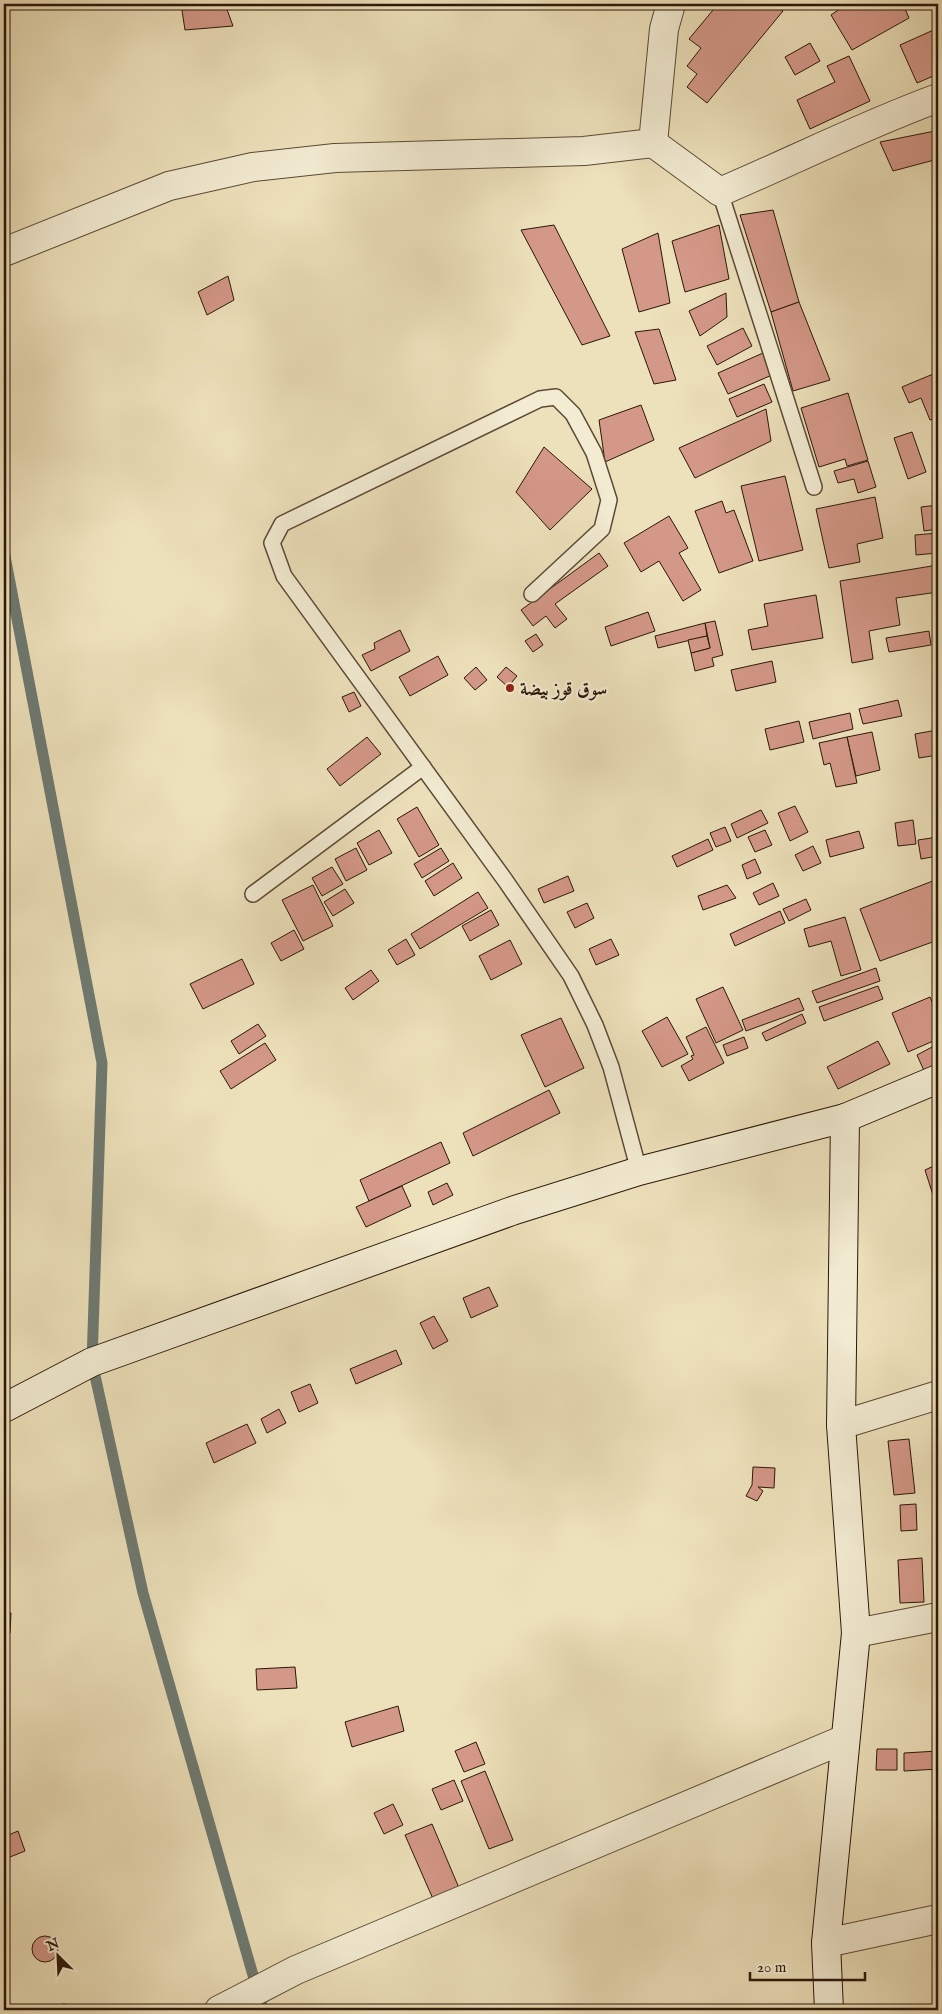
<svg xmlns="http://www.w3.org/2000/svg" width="942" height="2014" font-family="'IM FELL English',Amiri,serif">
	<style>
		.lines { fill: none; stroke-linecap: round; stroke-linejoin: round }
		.stream { stroke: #6e7a72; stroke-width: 11 }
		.building { fill: #d49888; stroke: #2a1708 }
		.lane-casing { stroke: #5b4a35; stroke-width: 18 }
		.street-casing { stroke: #5b4a35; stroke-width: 30 }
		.secondary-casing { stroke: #2a1708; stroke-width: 30 }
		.lane { stroke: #f3ecd3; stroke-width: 15 }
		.street { stroke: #f3ecd3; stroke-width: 28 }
		.secondary { stroke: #f3ecd3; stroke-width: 28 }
		.poi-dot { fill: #8f2418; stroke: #f3ecd3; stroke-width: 2 }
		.labels { text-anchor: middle; stroke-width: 4.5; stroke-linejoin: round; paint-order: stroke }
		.poi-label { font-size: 19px; font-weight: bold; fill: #2a1708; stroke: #f3ecd3; text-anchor: start }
	</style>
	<rect width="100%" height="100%" fill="#ede1bb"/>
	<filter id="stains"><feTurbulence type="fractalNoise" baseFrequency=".004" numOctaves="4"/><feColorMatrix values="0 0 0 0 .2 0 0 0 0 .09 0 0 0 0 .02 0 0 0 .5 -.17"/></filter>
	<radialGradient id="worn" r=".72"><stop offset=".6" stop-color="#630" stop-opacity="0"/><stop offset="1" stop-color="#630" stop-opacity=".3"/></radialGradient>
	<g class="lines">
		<path class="stream" d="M 4,551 L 102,1063 L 92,1362 L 143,1593 L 263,2010"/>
	</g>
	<g class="building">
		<path d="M 181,4 L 225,4 L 233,26 L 185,30 Z"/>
		<path d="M 718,4 L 774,4 L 783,11 L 707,103 L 687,87 L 697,74 L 687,66 L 701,48 L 689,39 Z"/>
		<path d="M 847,4 L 903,4 L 909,18 L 852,50 L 831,15 Z"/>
		<path d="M 938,28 L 938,74 L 917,83 L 900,45 Z"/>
		<path d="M 810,43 L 820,61 L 795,75 L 785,57 Z"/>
		<path d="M 849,56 L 870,101 L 810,129 L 797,100 L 835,82 L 827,66 Z"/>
		<path d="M 935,131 L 938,138 L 938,159 L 893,171 L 880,142 Z"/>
		<path d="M 773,210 L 799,302 L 771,312 L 740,215 Z"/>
		<path d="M 554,225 L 610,336 L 582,345 L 521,230 Z"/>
		<path d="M 719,225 L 729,279 L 685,292 L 672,241 Z"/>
		<path d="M 658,233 L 670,303 L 639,312 L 622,249 Z"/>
		<path d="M 228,276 L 234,300 L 207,315 L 198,292 Z"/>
		<path d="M 726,293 L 727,317 L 700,336 L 689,311 Z"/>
		<path d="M 799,302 L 830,380 L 793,391 L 771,312 Z"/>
		<path d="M 743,328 L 752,346 L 717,365 L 707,346 Z"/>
		<path d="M 659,329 L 676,380 L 654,384 L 635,332 Z"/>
		<path d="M 763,353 L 772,375 L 728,394 L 718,373 Z"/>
		<path d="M 938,372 L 938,417 L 930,420 L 921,398 L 909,403 L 902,387 Z"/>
		<path d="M 764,384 L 772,402 L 737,417 L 729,399 Z"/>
		<path d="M 848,393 L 868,460 L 847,466 L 845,459 L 819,467 L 801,408 Z"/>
		<path d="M 641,405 L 654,440 L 605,462 L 599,420 Z"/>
		<path d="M 766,409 L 771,441 L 695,478 L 679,448 Z"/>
		<path d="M 912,432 L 926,472 L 908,479 L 894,438 Z"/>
		<path d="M 544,447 L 592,489 L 550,530 L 516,492 Z"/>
		<path d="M 868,461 L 876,487 L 858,493 L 854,479 L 838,483 L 834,471 Z"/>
		<path d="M 785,476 L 803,550 L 759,561 L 741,486 Z"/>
		<path d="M 875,497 L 883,538 L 857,544 L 860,562 L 829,568 L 816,509 Z"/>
		<path d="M 722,501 L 726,513 L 734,510 L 753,561 L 719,573 L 695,511 Z"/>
		<path d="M 938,505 L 938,529 L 924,531 L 921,507 Z"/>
		<path d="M 669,516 L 688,548 L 679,553 L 701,590 L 683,601 L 659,561 L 641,572 L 624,543 Z"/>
		<path d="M 938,533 L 938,553 L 916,555 L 915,535 Z"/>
		<path d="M 599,553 L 608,566 L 555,604 L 567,619 L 555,628 L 546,616 L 533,626 L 521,610 Z"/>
		<path d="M 938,565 L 938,592 L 896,598 L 900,625 L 869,631 L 873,659 L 852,663 L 840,581 Z"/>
		<path d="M 816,595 L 823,638 L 752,650 L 748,630 L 768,626 L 764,604 Z"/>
		<path d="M 648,612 L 655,631 L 611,646 L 605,627 Z"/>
		<path d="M 715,621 L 723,655 L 712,658 L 714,666 L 695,671 L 691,653 L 710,648 L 705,623 Z"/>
		<path d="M 705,623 L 707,636 L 658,648 L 655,636 Z"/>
		<path d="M 400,630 L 410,651 L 371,671 L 362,655 L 375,649 L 374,643 Z"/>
		<path d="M 929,631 L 931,645 L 889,652 L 886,638 Z"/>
		<path d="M 536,634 L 543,645 L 533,652 L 525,641 Z"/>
		<path d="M 707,636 L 710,648 L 691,653 L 688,640 Z"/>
		<path d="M 438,656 L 448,675 L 410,696 L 399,677 Z"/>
		<path d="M 772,661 L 776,682 L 736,691 L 731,670 Z"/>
		<path d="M 476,667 L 487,680 L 475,690 L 464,678 Z"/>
		<path d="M 506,667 L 517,676 L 508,687 L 497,677 Z"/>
		<path d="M 354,692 L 361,706 L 349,712 L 342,697 Z"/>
		<path d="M 898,700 L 902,716 L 863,724 L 859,709 Z"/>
		<path d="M 850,713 L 853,729 L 813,739 L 809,722 Z"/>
		<path d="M 799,721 L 804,742 L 770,750 L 765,729 Z"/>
		<path d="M 937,730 L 938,755 L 919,758 L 915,734 Z"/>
		<path d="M 872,732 L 880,770 L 856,776 L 847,737 Z"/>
		<path d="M 367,737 L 381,754 L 340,786 L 327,769 Z"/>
		<path d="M 847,737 L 857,783 L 836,787 L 830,763 L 824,765 L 819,743 Z"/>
		<path d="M 938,786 L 938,809 L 937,809 L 933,787 Z"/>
		<path d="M 795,806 L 808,832 L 790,841 L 778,813 Z"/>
		<path d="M 417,807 L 439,845 L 419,857 L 397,819 Z"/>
		<path d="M 761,810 L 768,823 L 737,838 L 731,824 Z"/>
		<path d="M 913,820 L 916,844 L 898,846 L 895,823 Z"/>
		<path d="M 725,827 L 731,841 L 716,847 L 710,833 Z"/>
		<path d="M 379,830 L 392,853 L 369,865 L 357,843 Z"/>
		<path d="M 765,830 L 772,845 L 755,852 L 748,837 Z"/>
		<path d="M 859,831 L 864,848 L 830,857 L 826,840 Z"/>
		<path d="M 938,837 L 938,856 L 921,859 L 918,840 Z"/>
		<path d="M 708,839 L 713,850 L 677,867 L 672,856 Z"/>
		<path d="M 813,846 L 821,863 L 803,871 L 795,855 Z"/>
		<path d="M 356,848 L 367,870 L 346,881 L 335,859 Z"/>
		<path d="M 441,848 L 449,861 L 422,878 L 414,864 Z"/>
		<path d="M 755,859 L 761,873 L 747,879 L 742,865 Z"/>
		<path d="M 453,863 L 462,878 L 434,896 L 425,881 Z"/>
		<path d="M 332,867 L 343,884 L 322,896 L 312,878 Z"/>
		<path d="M 568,876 L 574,891 L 544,903 L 538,889 Z"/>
		<path d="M 938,879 L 938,940 L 880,961 L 860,909 Z"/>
		<path d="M 773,883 L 779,896 L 759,905 L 753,893 Z"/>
		<path d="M 313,885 L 333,926 L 303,941 L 282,900 Z"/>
		<path d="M 727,885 L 736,898 L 703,910 L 698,896 Z"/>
		<path d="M 345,889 L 354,903 L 333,916 L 324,902 Z"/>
		<path d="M 478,892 L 488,908 L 420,949 L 411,934 Z"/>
		<path d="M 806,899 L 811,910 L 789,921 L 783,909 Z"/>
		<path d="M 587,903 L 594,918 L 575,928 L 567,912 Z"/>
		<path d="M 491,910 L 499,925 L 470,941 L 462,926 Z"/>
		<path d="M 780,911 L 785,923 L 735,946 L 730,934 Z"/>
		<path d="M 845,917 L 861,970 L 841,976 L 831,941 L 809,947 L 804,929 Z"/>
		<path d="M 294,930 L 304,949 L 281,961 L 271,943 Z"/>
		<path d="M 406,939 L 415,955 L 397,965 L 388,950 Z"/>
		<path d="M 611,939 L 619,955 L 596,965 L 589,949 Z"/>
		<path d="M 510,940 L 522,964 L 491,980 L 479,956 Z"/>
		<path d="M 242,959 L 254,984 L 203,1009 L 190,984 Z"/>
		<path d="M 876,968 L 880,981 L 817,1003 L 812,991 Z"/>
		<path d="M 371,970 L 379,981 L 353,1000 L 345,988 Z"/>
		<path d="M 878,986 L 883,999 L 824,1021 L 819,1007 Z"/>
		<path d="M 723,987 L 743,1030 L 716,1043 L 696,999 Z"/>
		<path d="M 930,997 L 938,1016 L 938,1039 L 908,1052 L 892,1013 Z"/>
		<path d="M 799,998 L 804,1010 L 746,1031 L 742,1020 Z"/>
		<path d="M 802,1014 L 806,1023 L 766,1041 L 762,1033 Z"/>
		<path d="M 667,1017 L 688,1054 L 662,1067 L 642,1031 Z"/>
		<path d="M 561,1018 L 584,1068 L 545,1087 L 521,1035 Z"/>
		<path d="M 258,1024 L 266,1036 L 239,1054 L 231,1041 Z"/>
		<path d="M 706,1027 L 724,1063 L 689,1081 L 681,1066 L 693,1059 L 691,1056 L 694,1055 L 686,1037 Z"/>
		<path d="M 744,1037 L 748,1048 L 727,1056 L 723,1045 Z"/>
		<path d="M 878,1041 L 890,1064 L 838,1089 L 827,1067 Z"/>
		<path d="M 265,1043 L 276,1060 L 231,1089 L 220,1071 Z"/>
		<path d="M 934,1046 L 938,1055 L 938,1066 L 925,1073 L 917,1055 Z"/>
		<path d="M 549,1090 L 560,1113 L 473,1156 L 463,1133 Z"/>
		<path d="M 441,1142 L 450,1163 L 369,1201 L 360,1180 Z"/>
		<path d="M 938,1164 L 938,1211 L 925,1170 Z"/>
		<path d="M 447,1183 L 453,1195 L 433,1205 L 428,1192 Z"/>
		<path d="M 402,1186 L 411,1206 L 366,1227 L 356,1207 Z"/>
		<path d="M 489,1287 L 498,1306 L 471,1318 L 463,1298 Z"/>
		<path d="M 434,1316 L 448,1341 L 433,1349 L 420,1323 Z"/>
		<path d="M 396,1350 L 402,1364 L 356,1384 L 350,1369 Z"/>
		<path d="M 310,1384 L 318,1403 L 299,1412 L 291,1392 Z"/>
		<path d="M 279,1409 L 286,1423 L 267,1433 L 261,1419 Z"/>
		<path d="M 247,1424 L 256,1443 L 214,1463 L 206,1443 Z"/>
		<path d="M 909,1439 L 915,1493 L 894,1495 L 888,1441 Z"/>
		<path d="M 753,1467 L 775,1468 L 774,1488 L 758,1487 L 763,1491 L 757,1501 L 746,1496 L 752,1485 Z"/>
		<path d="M 916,1504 L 917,1530 L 901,1531 L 900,1505 Z"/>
		<path d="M 922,1558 L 924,1602 L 900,1603 L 898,1560 Z"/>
		<path d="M 4,1613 L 11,1613 L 10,1633 L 4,1633 Z"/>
		<path d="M 295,1667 L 297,1688 L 257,1690 L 256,1669 Z"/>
		<path d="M 398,1706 L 404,1731 L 352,1747 L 345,1722 Z"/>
		<path d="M 476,1742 L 485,1764 L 464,1772 L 455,1751 Z"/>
		<path d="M 877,1749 L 897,1749 L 897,1770 L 876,1770 Z"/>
		<path d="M 938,1751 L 938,1769 L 904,1771 L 904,1753 Z"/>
		<path d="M 485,1771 L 513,1840 L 489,1849 L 461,1781 Z"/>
		<path d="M 454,1780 L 463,1801 L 441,1810 L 432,1789 Z"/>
		<path d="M 393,1804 L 403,1825 L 384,1834 L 374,1813 Z"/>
		<path d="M 432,1824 L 459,1888 L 433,1899 L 405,1835 Z"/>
		<path d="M 18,1831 L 25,1851 L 5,1859 L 4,1837 Z"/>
		<circle cx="45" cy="1949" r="13"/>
		<path d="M 63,2004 L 73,2005 L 78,2010 L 55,2010 Z"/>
	</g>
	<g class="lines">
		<defs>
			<g id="lane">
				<path d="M 720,192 L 814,487"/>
				<path d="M 532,594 L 602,529 L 609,500 L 594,453 L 573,414 L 556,397 L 540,399 L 282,524 L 272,543 L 284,576 L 505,880 L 571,976 L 595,1025 L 611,1067 L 639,1171"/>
				<path d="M 253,894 L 423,767"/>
			</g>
			<g id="street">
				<path d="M 653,143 L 664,29 L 671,4"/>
				<path d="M 4,252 L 169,186 L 253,167 L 335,158 L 584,151 L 653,143 L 720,192 C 793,161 864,125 938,98"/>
				<path d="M 841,1425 L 938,1395"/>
				<path d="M 856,1633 L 938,1617"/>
				<path d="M 826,1943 L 938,1919"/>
				<path d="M 219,2010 L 296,1970 L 845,1739"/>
			</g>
			<g id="secondary">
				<path d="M 4,1408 L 92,1362 L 512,1211 L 639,1171 L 845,1118 L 938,1079"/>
				<path d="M 829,2010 L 826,1943 L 856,1633 L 841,1425 L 845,1118"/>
			</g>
		</defs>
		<use href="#lane" class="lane-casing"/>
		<use href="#street" class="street-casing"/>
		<use href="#secondary" class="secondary-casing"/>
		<use href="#lane" class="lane"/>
		<use href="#street" class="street"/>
		<use href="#secondary" class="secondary"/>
	</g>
	<circle class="poi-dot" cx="510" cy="688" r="5"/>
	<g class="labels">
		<g class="poi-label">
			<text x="520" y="695">سوق قوز بيضة</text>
		</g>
	</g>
	<rect width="942" height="2014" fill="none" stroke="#ede1bb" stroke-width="20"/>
	<rect x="5" y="5" width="932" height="2004" fill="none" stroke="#2a1708" stroke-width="2.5"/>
	<rect x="10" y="10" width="922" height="1994" fill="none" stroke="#2a1708"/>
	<g transform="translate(58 1956) rotate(336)" stroke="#f3ecd3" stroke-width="4" paint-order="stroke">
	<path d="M0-4L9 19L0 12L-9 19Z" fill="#2a1708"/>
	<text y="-8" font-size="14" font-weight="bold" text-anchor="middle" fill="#2a1708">N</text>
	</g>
	<path d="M750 1972v8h115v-8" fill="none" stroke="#2a1708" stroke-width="2.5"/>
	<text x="757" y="1972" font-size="15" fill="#2a1708" stroke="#f3ecd3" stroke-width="4" paint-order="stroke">20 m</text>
	<rect width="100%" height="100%" filter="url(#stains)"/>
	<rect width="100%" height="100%" fill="url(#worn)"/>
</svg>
